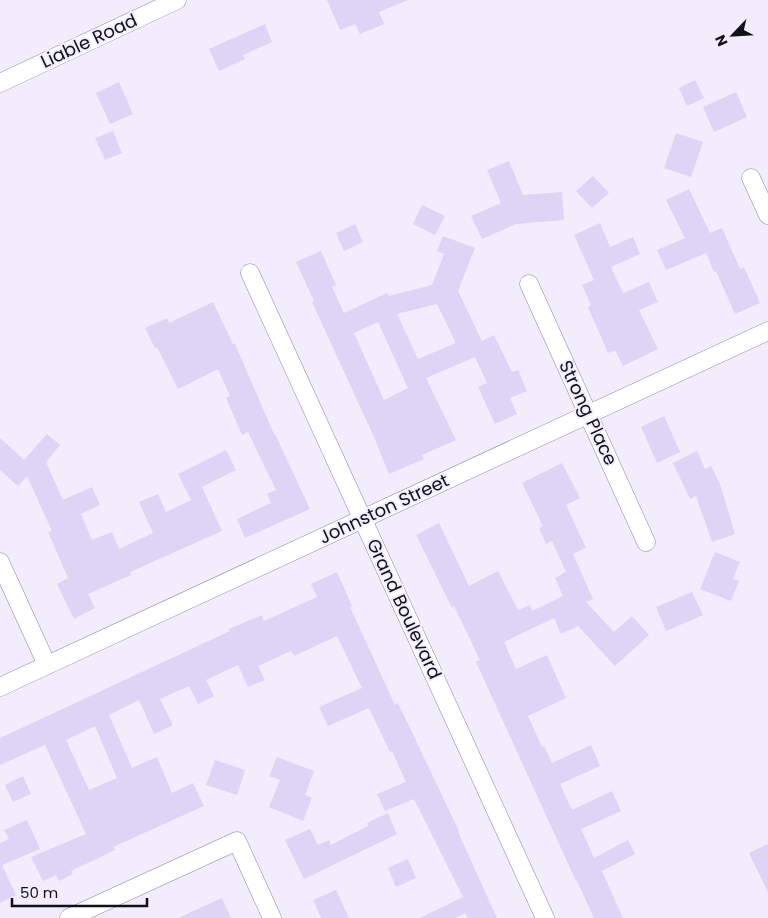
<svg xmlns="http://www.w3.org/2000/svg" width="768" height="918" font-family="Poppins,sans-serif">
	<style>
		.building { fill: #ddd4f6; fill-rule: evenodd }
		.lines { fill: none; stroke-linecap: round; stroke-linejoin: round }
		.street-casing { stroke: #8c879a; stroke-width: 19 }
		.street { stroke: #fff; stroke-width: 18 }
		.labels { text-anchor: middle; stroke-width: 4; stroke-linejoin: round; paint-order: stroke }
		.street-label { font-size: 18px; fill: #131118; stroke: #f1edfd }
	</style>
	<rect width="100%" height="100%" fill="#f1edfd"/>
	<g class="building">
		<path d="M 327,0 L 408,0 L 379,12 L 384,24 L 360,34 L 355,24 L 340,30 Z"/>
		<path d="M 265,24 L 272,42 L 243,55 L 245,59 L 219,71 L 209,49 Z"/>
		<path d="M 695,80 L 704,98 L 687,106 L 679,88 Z"/>
		<path d="M 119,82 L 133,114 L 110,124 L 96,93 Z"/>
		<path d="M 736,92 L 747,117 L 714,132 L 703,107 Z"/>
		<path d="M 113,131 L 122,153 L 105,160 L 95,138 Z"/>
		<path d="M 676,133 L 703,142 L 691,177 L 664,168 Z"/>
		<path d="M 509,161 L 523,195 L 562,192 L 564,220 L 516,224 L 482,239 L 471,216 L 501,203 L 487,170 Z"/>
		<path d="M 593,176 L 609,193 L 592,208 L 576,191 Z"/>
		<path d="M 689,189 L 710,233 L 722,228 L 740,269 L 744,267 L 760,303 L 735,314 L 716,271 L 714,272 L 706,253 L 666,270 L 657,250 L 685,238 L 666,200 Z"/>
		<path d="M 422,205 L 445,216 L 435,235 L 413,224 Z"/>
		<path d="M 600,223 L 610,247 L 633,237 L 640,254 L 611,267 L 623,293 L 649,282 L 658,302 L 639,310 L 658,349 L 623,366 L 615,350 L 608,353 L 588,307 L 591,305 L 582,285 L 594,280 L 574,235 Z"/>
		<path d="M 355,224 L 363,242 L 344,251 L 336,233 Z"/>
		<path d="M 443,236 L 475,248 L 458,291 L 482,341 L 494,335 L 512,372 L 518,370 L 527,391 L 510,398 L 517,414 L 495,424 L 478,387 L 487,383 L 475,357 L 426,378 L 456,440 L 422,455 L 424,459 L 389,474 L 374,437 L 312,302 L 314,301 L 296,262 L 321,251 L 336,285 L 332,287 L 344,313 L 387,293 L 389,296 L 432,285 L 444,254 L 437,251 ZM 437,304 L 456,343 L 418,359 L 397,314 ZM 378,322 L 408,388 L 384,400 L 354,333 Z"/>
		<path d="M 213,302 L 233,344 L 235,344 L 274,434 L 275,434 L 310,509 L 245,538 L 237,519 L 271,503 L 267,494 L 276,490 L 248,432 L 242,435 L 226,398 L 230,396 L 218,369 L 178,389 L 157,347 L 155,348 L 145,328 L 167,318 L 169,323 Z"/>
		<path d="M 664,416 L 680,452 L 657,463 L 641,427 Z"/>
		<path d="M 47,434 L 60,445 L 46,462 L 63,500 L 92,487 L 100,505 L 81,514 L 92,540 L 112,532 L 119,549 L 153,533 L 139,502 L 158,494 L 166,512 L 191,500 L 178,474 L 226,450 L 236,470 L 202,487 L 222,531 L 130,572 L 131,575 L 88,594 L 95,608 L 74,619 L 57,584 L 68,578 L 48,532 L 52,531 L 27,476 L 18,486 L 0,470 L 0,438 L 24,460 Z"/>
		<path d="M 697,451 L 705,469 L 711,466 L 720,484 L 735,534 L 712,542 L 696,496 L 690,499 L 673,463 Z"/>
		<path d="M 562,463 L 580,498 L 566,505 L 586,548 L 573,554 L 593,599 L 586,602 L 614,632 L 632,616 L 649,635 L 615,666 L 578,626 L 561,634 L 554,618 L 504,642 L 516,669 L 547,655 L 566,698 L 528,716 L 542,747 L 544,746 L 552,763 L 591,745 L 600,766 L 560,784 L 572,810 L 612,791 L 621,811 L 581,829 L 594,858 L 628,840 L 635,854 L 602,871 L 623,918 L 594,918 L 577,881 L 576,881 L 492,697 L 476,662 L 480,660 L 454,606 L 452,608 L 416,535 L 439,523 L 469,586 L 498,571 L 518,610 L 530,605 L 532,611 L 563,596 L 555,578 L 566,572 L 552,541 L 546,544 L 539,528 L 543,526 L 522,483 Z"/>
		<path d="M 715,552 L 740,562 L 733,579 L 739,581 L 731,601 L 700,589 Z"/>
		<path d="M 337,572 L 352,606 L 350,607 L 395,705 L 398,703 L 459,831 L 458,832 L 497,918 L 468,918 L 465,913 L 455,918 L 420,918 L 463,897 L 414,799 L 385,811 L 377,794 L 406,782 L 392,751 L 390,752 L 369,708 L 328,726 L 319,707 L 362,688 L 337,636 L 294,656 L 291,651 L 258,666 L 265,680 L 248,687 L 238,665 L 206,680 L 214,696 L 198,704 L 189,686 L 160,699 L 173,725 L 154,734 L 139,700 L 109,715 L 132,768 L 157,757 L 172,793 L 193,783 L 204,806 L 113,847 L 115,850 L 71,871 L 73,874 L 59,881 L 56,875 L 43,881 L 31,857 L 86,834 L 45,745 L 0,765 L 0,738 L 230,631 L 229,629 L 262,615 L 264,621 L 317,597 L 311,584 ZM 95,726 L 117,778 L 89,790 L 66,740 Z"/>
		<path d="M 692,592 L 703,615 L 666,631 L 656,607 Z"/>
		<path d="M 277,757 L 314,771 L 305,795 L 312,798 L 303,821 L 269,807 L 280,780 L 269,776 Z"/>
		<path d="M 215,760 L 245,770 L 237,795 L 206,785 Z"/>
		<path d="M 23,776 L 31,794 L 13,802 L 5,785 Z"/>
		<path d="M 388,813 L 397,834 L 304,879 L 285,840 L 310,829 L 318,845 L 329,840 L 331,845 L 368,826 L 367,823 Z"/>
		<path d="M 27,820 L 40,849 L 2,865 L 16,895 L 0,903 L 0,843 L 9,839 L 4,830 Z"/>
		<path d="M 768,844 L 768,892 L 749,853 Z"/>
		<path d="M 408,859 L 416,878 L 396,887 L 388,868 Z"/>
		<path d="M 336,890 L 349,918 L 321,918 L 313,900 Z"/>
		<path d="M 222,898 L 231,918 L 178,918 Z"/>
	</g>
	<g class="lines">
		<defs>
			<g id="street">
				<path d="M 0,83 L 177,0"/>
				<path d="M 751,178 L 768,215"/>
				<path d="M 250,273 L 545,918"/>
				<path d="M 529,284 L 646,542"/>
				<path d="M 0,562 L 47,665"/>
				<path d="M 0,687 L 768,331"/>
				<path d="M 69,918 L 237,841 L 272,918"/>
			</g>
		</defs>
		<use href="#street" class="street-casing"/>
		<use href="#street" class="street"/>
	</g>
	<g class="labels">
		<g class="street-label">
			<text transform="translate(89 41) rotate(-25)" y="6">Liable Road</text>
			<text transform="translate(588 413) rotate(65)" y="6">Strong Place</text>
			<text transform="translate(384 509) rotate(-25)" y="6">Johnston Street</text>
			<text transform="translate(404 609) rotate(65)" y="6">Grand Boulevard</text>
		</g>
	</g>
	<g transform="translate(733 35) rotate(245)" stroke="#f1edfd" stroke-width="4" paint-order="stroke">
	<path d="M0-4L9 19L0 12L-9 19Z" fill="#131118"/>
	<text y="-8" font-size="14" font-weight="bold" text-anchor="middle" fill="#131118">N</text>
	</g>
	<path d="M12 898v8h135v-8" fill="none" stroke="#131118" stroke-width="2.5"/>
	<text x="20" y="898" font-size="15" fill="#131118" stroke="#f1edfd" stroke-width="4" paint-order="stroke">50 m</text>
</svg>
